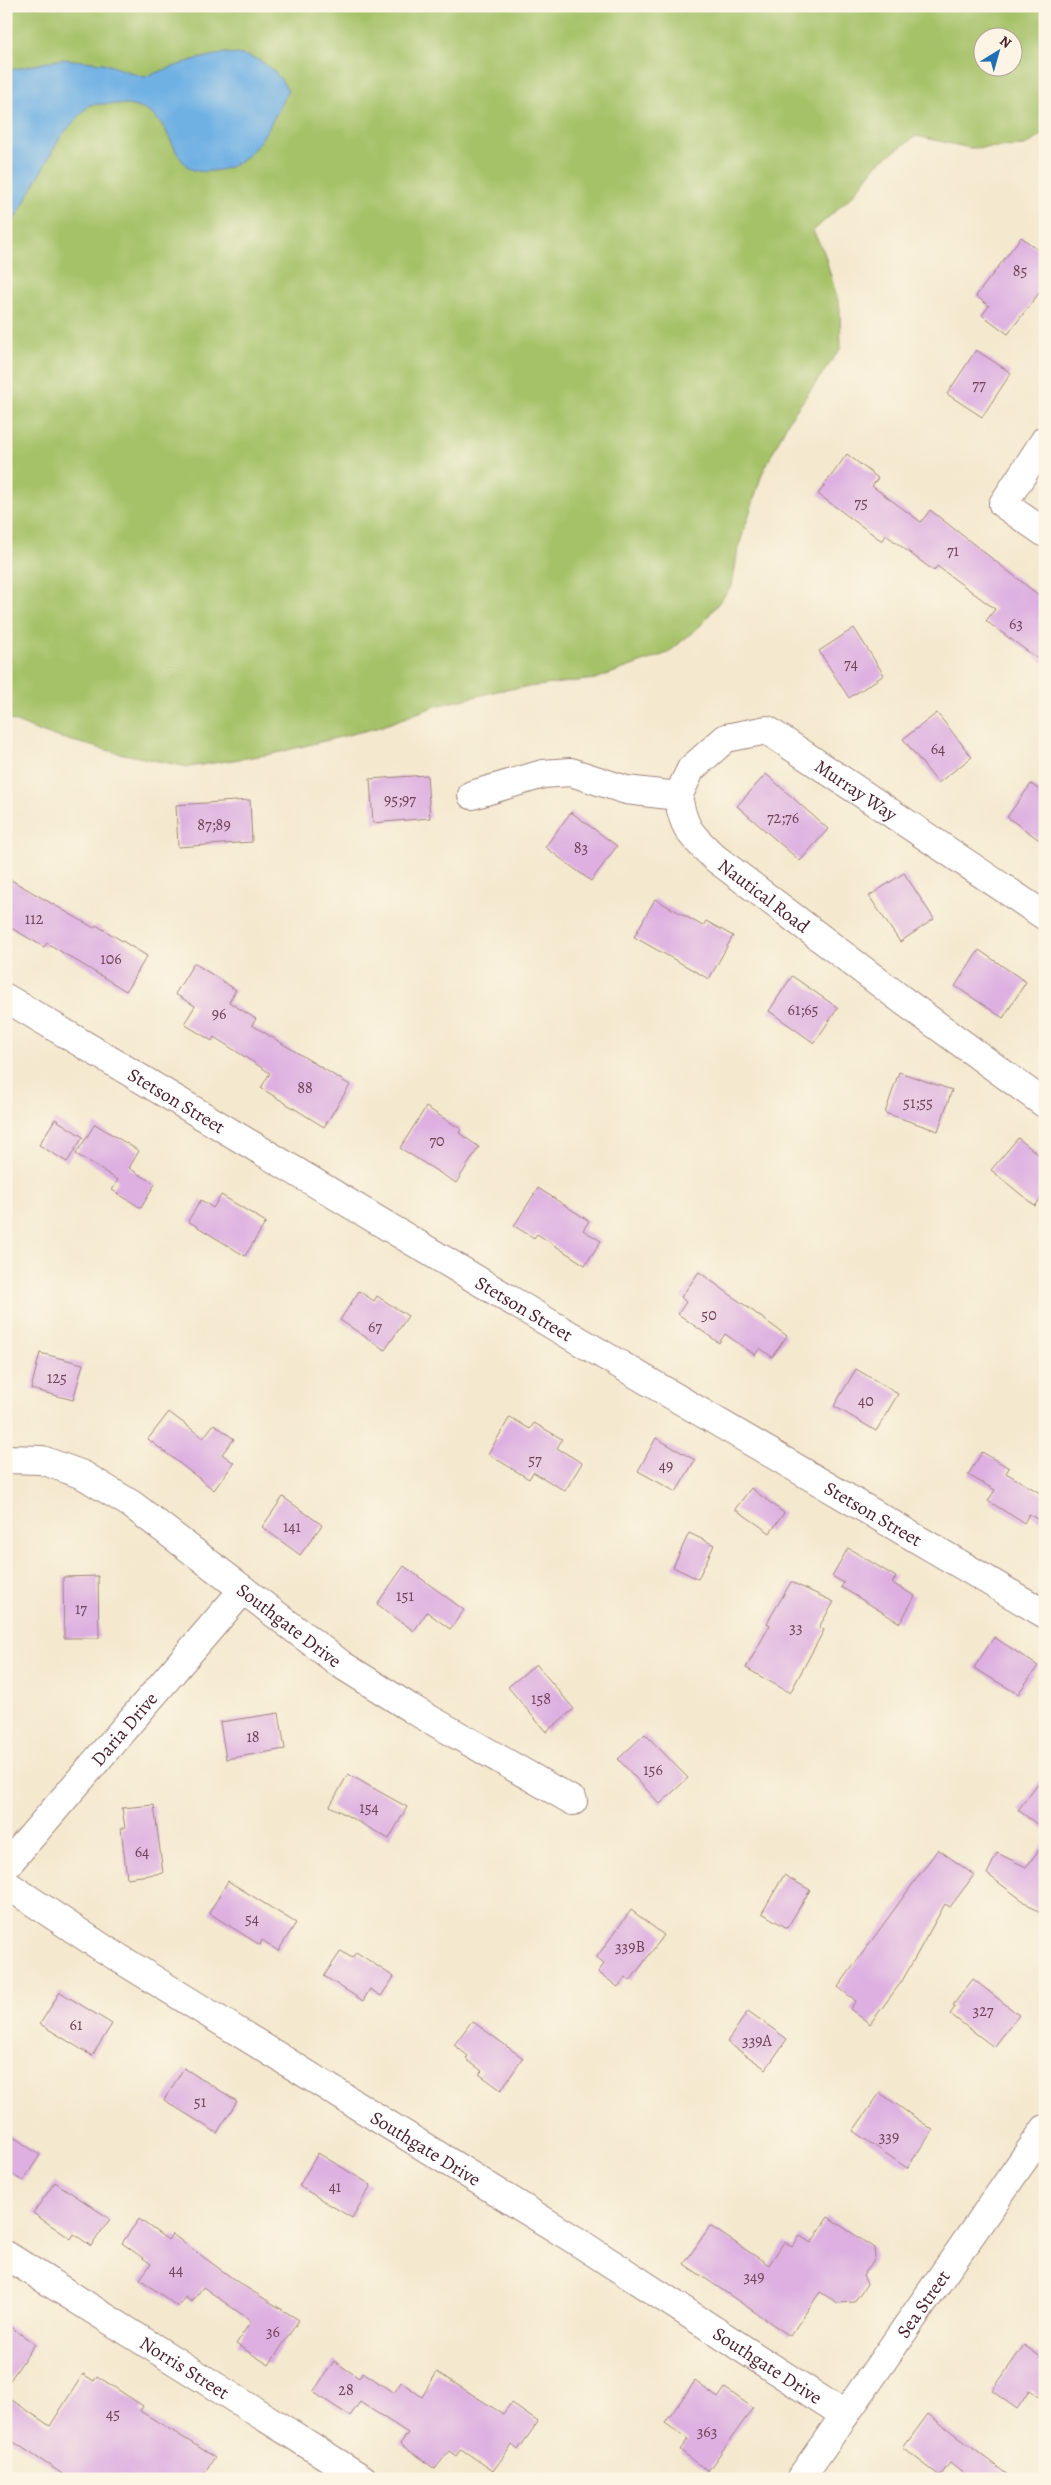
<svg xmlns="http://www.w3.org/2000/svg" width="1051" height="2485" font-family="Alegreya,serif">
	<style>
		.green { fill: #a6c269; stroke: #78704a; fill-rule: evenodd }
		.water { fill: #70b1e4; stroke: #5d6888 }
		.building { fill: #ddb0e1 }
		.lines { fill: none; stroke-linecap: round; stroke-linejoin: round }
		.street-casing { stroke: #9f847d; stroke-width: 30 }
		.secondary-casing { stroke: #9f847d; stroke-width: 30 }
		.street { stroke: #fff; stroke-width: 28 }
		.secondary { stroke: #fff; stroke-width: 28 }
		.labels { text-anchor: middle; stroke-width: 4.5; stroke-linejoin: round; paint-order: stroke }
		.number-label { font-size: 16px; fill: #6f4358 }
		.street-label { font-size: 19px; fill: #4a1f2b; stroke: #fcf5e5 }
	</style>
	<rect width="100%" height="100%" fill="#fcf5e5"/>
	<filter id="ink" filterUnits="userSpaceOnUse"><feTurbulence type="fractalNoise" baseFrequency=".02" numOctaves="2"/><feDisplacementMap in="SourceGraphic" scale="10" xChannelSelector="R" yChannelSelector="G"/><feConvolveMatrix kernelMatrix="1 2 1 2 8 2 1 2 1" color-interpolation-filters="sRGB"/></filter>
	<filter id="wash" filterUnits="userSpaceOnUse"><feTurbulence type="fractalNoise" baseFrequency=".0096" numOctaves="4" result="noise"/><feDisplacementMap in="SourceGraphic" scale="20" xChannelSelector="R" yChannelSelector="G"/><feGaussianBlur stdDeviation="1.12" result="paint"/><feColorMatrix in="noise" values="0 0 0 0 0 0 0 0 0 0 0 0 0 0 0 0 0 1.4 0 .05"/><feComposite in="paint" operator="in"/></filter>
	<g filter="url(#wash)">
		<rect width="100%" height="100%" fill="#f4e9cf"/>
		<path class="green" d="M 6,6 L 1045,6 L 1045,133 L 1025,146 L 970,148 L 916,136 L 878,163 L 852,196 L 813,231 L 824,252 L 840,308 L 841,348 L 789,420 L 762,474 L 738,549 L 732,586 L 702,624 L 668,653 L 595,679 L 502,690 L 436,706 L 380,727 L 272,754 L 188,767 L 118,753 L 46,734 L 6,718 ZM 984,38 L 1014,38 L 1014,68 L 984,68 Z"/>
		<path class="water" d="M 225,53 C 257,55 271,63 288,90 C 271,123 254,169 211,171 C 202,172 192,172 186,165 C 172,151 170,130 155,117 C 140,102 109,103 89,105 L 61,136 L 6,235 L 6,71 L 62,59 L 103,63 L 144,77 L 193,60 Z"/>
		<g id="blocks">
			<g class="building">
				<path d="M 1021,237 L 1045,255 L 1045,285 L 1008,334 L 982,315 L 989,306 L 976,296 Z"/>
				<path d="M 976,350 L 1011,373 L 982,417 L 947,394 Z"/>
				<path d="M 847,454 L 878,478 L 872,486 L 921,522 L 930,510 L 1045,600 L 1045,664 L 986,621 L 995,609 L 937,566 L 934,571 L 886,535 L 882,541 L 818,494 Z"/>
				<path d="M 854,628 L 884,675 L 849,698 L 819,651 Z"/>
				<path d="M 937,713 L 972,757 L 938,783 L 903,739 Z"/>
				<path d="M 766,774 L 828,829 L 800,861 L 737,806 Z"/>
				<path d="M 427,775 L 430,818 L 373,823 L 370,779 Z"/>
				<path d="M 1031,784 L 1045,794 L 1045,844 L 1007,817 Z"/>
				<path d="M 250,800 L 252,842 L 178,847 L 176,805 Z"/>
				<path d="M 571,812 L 617,846 L 591,881 L 545,847 Z"/>
				<path d="M 904,873 L 934,919 L 900,942 L 869,896 Z"/>
				<path d="M 6,877 L 94,928 L 96,925 L 147,956 L 126,991 L 47,943 L 44,947 L 6,925 Z"/>
				<path d="M 655,899 L 703,926 L 706,921 L 733,936 L 709,979 L 634,937 Z"/>
				<path d="M 979,950 L 1026,982 L 1003,1018 L 955,986 Z"/>
				<path d="M 194,963 L 236,990 L 229,1002 L 256,1019 L 252,1025 L 350,1085 L 324,1127 L 261,1088 L 270,1073 L 214,1037 L 212,1041 L 184,1024 L 195,1006 L 175,994 Z"/>
				<path d="M 792,976 L 838,1008 L 814,1043 L 769,1011 Z"/>
				<path d="M 899,1072 L 952,1090 L 938,1131 L 885,1113 Z"/>
				<path d="M 426,1107 L 461,1129 L 459,1133 L 479,1147 L 456,1183 L 400,1148 Z"/>
				<path d="M 55,1119 L 83,1137 L 67,1162 L 39,1145 Z"/>
				<path d="M 95,1124 L 139,1151 L 129,1168 L 155,1184 L 141,1208 L 112,1190 L 118,1180 L 76,1154 Z"/>
				<path d="M 1018,1138 L 1045,1160 L 1045,1193 L 1035,1206 L 991,1170 Z"/>
				<path d="M 538,1188 L 589,1221 L 583,1230 L 601,1241 L 585,1265 L 537,1234 L 534,1238 L 514,1226 Z"/>
				<path d="M 221,1195 L 266,1222 L 245,1256 L 188,1221 L 201,1200 L 213,1208 Z"/>
				<path d="M 699,1272 L 787,1336 L 772,1357 L 760,1348 L 755,1355 L 725,1334 L 719,1343 L 678,1314 L 686,1302 L 681,1297 Z"/>
				<path d="M 359,1291 L 374,1301 L 377,1296 L 408,1316 L 385,1350 L 340,1320 Z"/>
				<path d="M 40,1353 L 83,1364 L 73,1400 L 31,1389 Z"/>
				<path d="M 856,1369 L 898,1394 L 876,1431 L 834,1406 Z"/>
				<path d="M 169,1412 L 203,1438 L 214,1424 L 234,1439 L 222,1454 L 234,1463 L 214,1490 L 148,1439 Z"/>
				<path d="M 510,1417 L 530,1429 L 534,1423 L 562,1439 L 557,1448 L 582,1463 L 565,1491 L 533,1472 L 529,1479 L 488,1454 Z"/>
				<path d="M 656,1438 L 695,1460 L 676,1492 L 638,1471 Z"/>
				<path d="M 982,1452 L 1009,1468 L 1006,1473 L 1045,1496 L 1045,1524 L 1029,1514 L 1024,1523 L 988,1501 L 995,1490 L 968,1475 Z"/>
				<path d="M 751,1488 L 784,1513 L 770,1533 L 735,1509 Z"/>
				<path d="M 283,1497 L 322,1525 L 300,1555 L 262,1527 Z"/>
				<path d="M 689,1533 L 714,1545 L 698,1579 L 673,1567 Z"/>
				<path d="M 848,1548 L 896,1577 L 892,1583 L 915,1596 L 900,1623 L 841,1587 L 844,1583 L 832,1576 Z"/>
				<path d="M 404,1566 L 464,1610 L 450,1629 L 427,1612 L 414,1631 L 377,1604 Z"/>
				<path d="M 98,1576 L 99,1638 L 64,1638 L 63,1577 Z"/>
				<path d="M 791,1582 L 834,1602 L 819,1627 L 824,1630 L 790,1693 L 746,1668 L 770,1625 L 767,1623 Z"/>
				<path d="M 994,1637 L 1038,1666 L 1018,1694 L 974,1668 Z"/>
				<path d="M 536,1664 L 574,1709 L 546,1732 L 508,1687 Z"/>
				<path d="M 279,1713 L 285,1749 L 226,1759 L 220,1722 Z"/>
				<path d="M 645,1734 L 688,1778 L 660,1804 L 618,1759 Z"/>
				<path d="M 348,1774 L 407,1807 L 389,1839 L 330,1806 Z"/>
				<path d="M 1045,1774 L 1045,1830 L 1018,1810 Z"/>
				<path d="M 154,1805 L 163,1873 L 127,1878 L 121,1828 L 125,1828 L 122,1808 Z"/>
				<path d="M 1045,1842 L 1045,1917 L 987,1874 L 997,1853 L 1026,1867 Z"/>
				<path d="M 938,1849 L 974,1875 L 950,1907 L 945,1904 L 902,1981 L 870,2024 L 850,2009 L 856,2001 L 838,1987 Z"/>
				<path d="M 784,1875 L 810,1890 L 787,1928 L 762,1913 Z"/>
				<path d="M 228,1881 L 296,1923 L 278,1951 L 262,1940 L 260,1945 L 209,1913 Z"/>
				<path d="M 631,1910 L 664,1935 L 630,1981 L 625,1977 L 618,1987 L 598,1972 L 604,1964 L 596,1958 Z"/>
				<path d="M 341,1951 L 352,1958 L 356,1952 L 394,1977 L 381,1996 L 370,1989 L 363,2001 L 324,1976 Z"/>
				<path d="M 973,1979 L 1019,2015 L 994,2047 L 950,2014 L 955,2007 L 953,2005 Z"/>
				<path d="M 60,1992 L 112,2024 L 92,2056 L 40,2024 Z"/>
				<path d="M 748,2011 L 787,2039 L 766,2069 L 727,2042 Z"/>
				<path d="M 472,2021 L 523,2058 L 501,2090 L 479,2074 L 482,2071 L 466,2059 L 468,2056 L 454,2045 Z"/>
				<path d="M 184,2068 L 237,2101 L 217,2133 L 164,2100 Z"/>
				<path d="M 880,2093 L 933,2130 L 907,2168 L 853,2131 Z"/>
				<path d="M 6,2132 L 40,2155 L 23,2181 L 6,2171 Z"/>
				<path d="M 318,2153 L 371,2185 L 352,2218 L 299,2186 Z"/>
				<path d="M 55,2182 L 110,2219 L 91,2246 L 74,2234 L 71,2239 L 33,2213 Z"/>
				<path d="M 828,2217 L 874,2248 L 875,2258 L 863,2276 L 867,2284 L 854,2302 L 838,2303 L 820,2292 L 790,2336 L 684,2264 L 710,2226 L 769,2265 L 784,2242 L 792,2247 L 800,2236 L 811,2243 Z"/>
				<path d="M 139,2219 L 168,2240 L 172,2234 L 239,2283 L 299,2320 L 269,2365 L 236,2344 L 251,2321 L 203,2287 L 192,2302 L 185,2297 L 178,2307 L 140,2279 L 151,2264 L 122,2243 Z"/>
				<path d="M 6,2324 L 35,2344 L 6,2386 Z"/>
				<path d="M 1024,2345 L 1045,2360 L 1045,2401 L 1030,2390 L 1017,2409 L 992,2391 Z"/>
				<path d="M 334,2361 L 359,2378 L 363,2372 L 394,2393 L 401,2382 L 422,2397 L 437,2372 L 503,2414 L 511,2403 L 538,2422 L 518,2450 L 512,2445 L 493,2471 L 461,2449 L 456,2456 L 449,2451 L 435,2469 L 400,2444 L 408,2433 L 360,2402 L 350,2416 L 313,2392 Z"/>
				<path d="M 83,2374 L 94,2381 L 97,2376 L 143,2406 L 140,2411 L 215,2457 L 200,2479 L 70,2479 L 6,2437 L 6,2396 L 50,2426 Z"/>
				<path d="M 695,2381 L 718,2398 L 725,2388 L 753,2408 L 708,2471 L 680,2450 L 688,2439 L 665,2423 Z"/>
				<path d="M 928,2414 L 1013,2479 L 970,2479 L 950,2463 L 940,2476 L 903,2448 Z"/>
			</g>
		</g>
	</g>
	<g filter="url(#ink)">
		<use href="#blocks" fill-opacity="0" stroke="#9f847d" stroke-width="1"/>
		<g class="lines">
			<defs>
				<g id="street">
					<path d="M 1045,440 L 1003,504 L 1045,533"/>
					<path d="M 472,795 L 543,774 L 571,772 L 626,790 L 678,796"/>
					<path id="s1" d="M 678,796 C 684,830 690,834 715,858 L 905,1002 L 1045,1104"/>
					<path id="s2" d="M 678,796 L 691,769 L 726,738 L 767,730 L 1045,916"/>
					<path id="s3" d="M 6,998 L 549,1323 L 1045,1614"/>
					<path id="s4" d="M 6,1459 L 42,1460 L 83,1475 L 131,1504 L 342,1665 L 412,1709 L 573,1801"/>
					<path id="s5" d="M 6,1866 L 243,1590"/>
					<path id="s6" d="M 6,1884 L 101,1947 L 578,2242 L 845,2415"/>
					<path id="s7" d="M 6,2255 L 363,2479"/>
				</g>
				<g id="secondary">
					<path id="s8" d="M 800,2479 L 1045,2129"/>
				</g>
			</defs>
			<use href="#street" class="street-casing"/>
			<use href="#secondary" class="secondary-casing"/>
			<use href="#street" class="street"/>
			<use href="#secondary" class="secondary"/>
		</g>
	</g>
	<g class="labels">
		<g class="number-label">
			<text x="1020" y="276">85</text>
			<text x="979" y="390">77</text>
			<text x="861" y="508">75</text>
			<text x="953" y="556">71</text>
			<text x="1016" y="629">63</text>
			<text x="851" y="669">74</text>
			<text x="938" y="754">64</text>
			<text x="400" y="805">95;97</text>
			<text x="783" y="823">72;76</text>
			<text x="214" y="830">87;89</text>
			<text x="581" y="853">83</text>
			<text x="34" y="924">112</text>
			<text x="111" y="964">106</text>
			<text x="803" y="1015">61;65</text>
			<text x="219" y="1019">96</text>
			<text x="305" y="1093">88</text>
			<text x="918" y="1108">51;55</text>
			<text x="437" y="1146">70</text>
			<text x="709" y="1320">50</text>
			<text x="375" y="1332">67</text>
			<text x="57" y="1383">125</text>
			<text x="866" y="1406">40</text>
			<text x="535" y="1465">57</text>
			<text x="666" y="1471">49</text>
			<text x="292" y="1532">141</text>
			<text x="405" y="1601">151</text>
			<text x="81" y="1614">17</text>
			<text x="796" y="1633">33</text>
			<text x="541" y="1704">158</text>
			<text x="253" y="1742">18</text>
			<text x="653" y="1775">156</text>
			<text x="369" y="1813">154</text>
			<text x="142" y="1857">64</text>
			<text x="252" y="1924">54</text>
			<text x="630" y="1952">339B</text>
			<text x="983" y="2016">327</text>
			<text x="76" y="2030">61</text>
			<text x="757" y="2046">339A</text>
			<text x="200" y="2107">51</text>
			<text x="889" y="2142">339</text>
			<text x="335" y="2192">41</text>
			<text x="176" y="2275">44</text>
			<text x="754" y="2282">349</text>
			<text x="273" y="2337">36</text>
			<text x="346" y="2395">28</text>
			<text x="113" y="2419">45</text>
			<text x="707" y="2437">363</text>
		</g>
		<g class="street-label">
			<text dy="7" stroke="none"><textPath href="#s2" startOffset="226">Murray Way</textPath></text>
			<text dy="7" stroke="none"><textPath href="#s1" startOffset="136">Nautical Road</textPath></text>
			<text dy="7" stroke="none"><textPath href="#s3" startOffset="199">Stetson Street</textPath></text>
			<text dy="7" stroke="none"><textPath href="#s3" startOffset="604">Stetson Street</textPath></text>
			<text dy="7" stroke="none"><textPath href="#s3" startOffset="1009">Stetson Street</textPath></text>
			<text dy="7" stroke="none"><textPath href="#s4" startOffset="335">Southgate Drive</textPath></text>
			<text dy="7" stroke="none"><textPath href="#s5" startOffset="181">Daria Drive</textPath></text>
			<text dy="7" stroke="none"><textPath href="#s6" startOffset="496">Southgate Drive</textPath></text>
			<text dy="7" stroke="none"><textPath href="#s8" startOffset="214">Sea Street</textPath></text>
			<text dy="7" stroke="none"><textPath href="#s6" startOffset="901">Southgate Drive</textPath></text>
			<text dy="7" stroke="none"><textPath href="#s7" startOffset="211">Norris Street</textPath></text>
		</g>
	</g>
	<rect width="1051" height="2485" fill="none" stroke="#fcf5e5" stroke-width="25"/>
	<g transform="translate(998 52) rotate(37)"><circle r="24" fill="#fcf5e5" stroke="#b59f9b"/>
	<path d="M0-4L9 19L0 12L-9 19Z" fill="#1f6fb2"/>
	<text y="-8" font-size="14" font-weight="bold" text-anchor="middle" fill="#4a1f2b">N</text>
	</g>
</svg>
